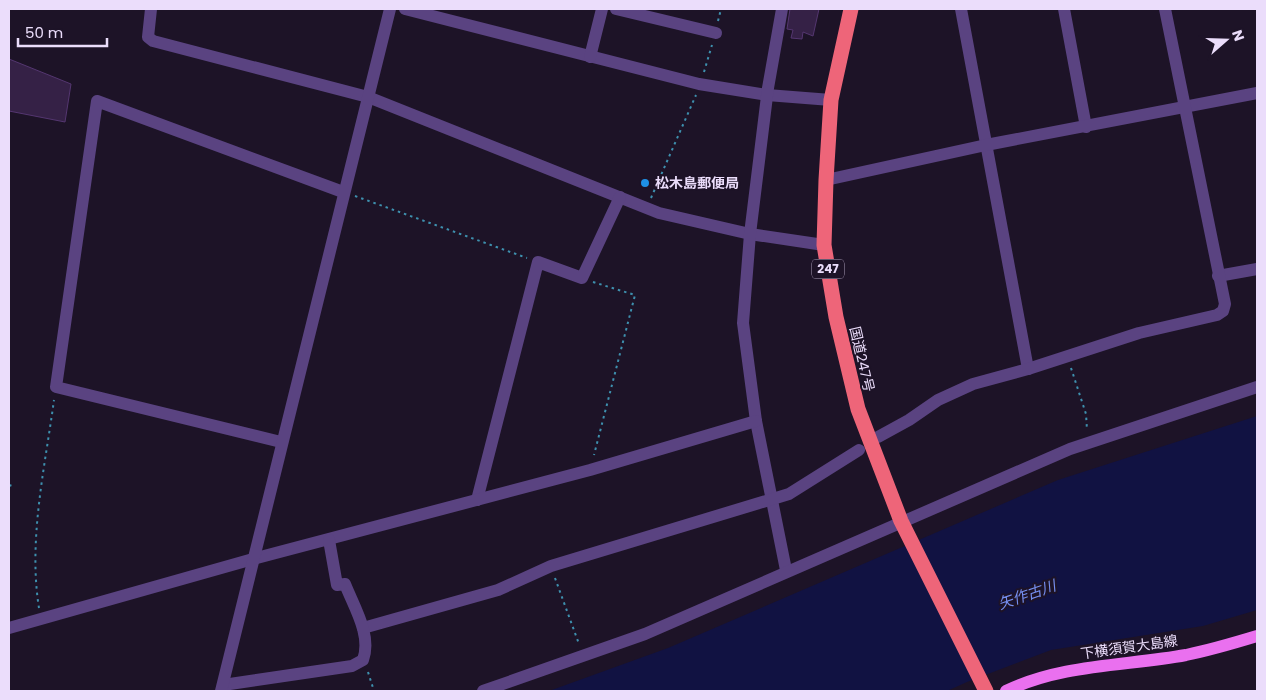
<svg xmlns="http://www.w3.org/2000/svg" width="1266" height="700" font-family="Poppins,'Noto Sans JP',sans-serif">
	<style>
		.water { fill: #111242 }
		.building { fill: #352146; stroke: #543670 }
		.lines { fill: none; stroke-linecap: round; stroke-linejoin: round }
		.path { stroke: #3e90ae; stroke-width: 2; stroke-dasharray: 2.5 4; stroke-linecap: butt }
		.minor { stroke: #5a4381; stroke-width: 12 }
		.major { stroke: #ea70ef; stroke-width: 12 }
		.highway { stroke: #ee6579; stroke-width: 15 }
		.poi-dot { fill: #1e90e6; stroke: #1d1327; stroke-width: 2 }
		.labels { text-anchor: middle; stroke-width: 4; stroke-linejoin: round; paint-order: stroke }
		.shield { fill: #1d1327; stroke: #ada0bb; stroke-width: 1 }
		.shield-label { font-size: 12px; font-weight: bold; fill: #ebddfb }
		.poi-label { font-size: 14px; font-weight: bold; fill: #ebddfb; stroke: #1d1327; text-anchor: start }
		.street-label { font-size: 14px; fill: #ebddfb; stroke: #1d1327 }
		.water-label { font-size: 15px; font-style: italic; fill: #768ff0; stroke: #1d1327 }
	</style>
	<rect width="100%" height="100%" fill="#1d1327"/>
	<path class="water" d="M 1257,416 L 1257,610 L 1203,626 L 1051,650 L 967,682 L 947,691 L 549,691 L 668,648 L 1058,480 Z"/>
	<g class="building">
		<path d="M 790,9 L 819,9 L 813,36 L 803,32 L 802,39 L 791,38 L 793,30 L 787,29 Z"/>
		<path d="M 9,59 L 71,84 L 65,122 L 9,111 Z"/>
	</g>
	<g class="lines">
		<g class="path">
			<path d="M 718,21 L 721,9"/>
			<path d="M 704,72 L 712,45"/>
			<path d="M 355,196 L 527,258"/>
			<path d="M 651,198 L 696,95"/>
			<path d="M 593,282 L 635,295 L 594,455"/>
			<path d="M 1071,368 L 1086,414 L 1087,430"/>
			<path d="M 9,485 L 12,486"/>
			<path d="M 555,578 L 579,644"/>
			<path d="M 39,608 C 28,540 45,467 54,400"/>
			<path d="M 368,672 L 374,691"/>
		</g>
		<g class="minor">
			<path d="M 151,9 L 148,37 L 153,41 L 368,97 L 659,213 L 750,234 L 824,245"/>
			<path d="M 405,9 L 699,84 L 767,95 L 831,100"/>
			<path d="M 616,9 L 716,33"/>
			<path d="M 782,9 L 768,88 L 750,234 L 743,323 L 756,421 L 786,570"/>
			<path d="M 961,9 L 1028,369"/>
			<path d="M 1064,9 L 1086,127"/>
			<path d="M 590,57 L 602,9"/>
			<path d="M 826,180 L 986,145 L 1257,93"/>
			<path d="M 1218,276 L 1257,269"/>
			<path d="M 878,437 L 909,420 L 938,400 L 973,384 L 1028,369 L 1139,333 L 1217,315 L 1223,311 L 1225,304 L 1165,9"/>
			<path d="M 281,442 L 56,387 L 97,101 L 343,192"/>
			<path d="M 477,500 L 538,262 L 582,278 L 620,197"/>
			<path d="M 9,628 L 253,559 L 590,470 L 756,421"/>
			<path d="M 363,628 L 498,590 L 551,566 L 789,494 L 859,450"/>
			<path d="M 223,685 L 352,666 L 363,660 C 372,635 354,607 345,584 L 337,585 L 329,540"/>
			<path d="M 221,691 L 390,9"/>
			<path d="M 483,691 L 645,634 L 1070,449 L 1257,387"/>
		</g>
		<path class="major" d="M 1006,691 C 1062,664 1126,666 1186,655 C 1210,650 1234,643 1257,636"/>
		<path class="highway" d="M 851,9 L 831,100 L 826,180 L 824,245 L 836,317 L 858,409 L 901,521 L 986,691"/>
	</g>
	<circle class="poi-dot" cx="645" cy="183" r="5"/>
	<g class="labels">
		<rect class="shield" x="812" y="259.5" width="32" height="19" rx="4"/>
		<g class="shield-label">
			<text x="828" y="273">247</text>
		</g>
		<g class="poi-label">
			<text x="655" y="188">松木島郵便局</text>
		</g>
		<g class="street-label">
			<text transform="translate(862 359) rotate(77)" y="5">国道247号</text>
			<text transform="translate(1129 647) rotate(-8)" y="5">下横須賀大島線</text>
		</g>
		<g class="water-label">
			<text transform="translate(1027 595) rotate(-19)" y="5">矢作古川</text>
		</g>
	</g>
	<rect width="1266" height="700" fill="none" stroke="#ebddfb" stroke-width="20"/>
	<g transform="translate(1226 40) rotate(70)" stroke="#1d1327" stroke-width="4" paint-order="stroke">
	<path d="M0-4L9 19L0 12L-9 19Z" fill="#ebddfb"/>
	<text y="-8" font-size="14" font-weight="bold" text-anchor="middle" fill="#ebddfb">N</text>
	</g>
	<path d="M18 38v8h89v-8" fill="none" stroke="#ebddfb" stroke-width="2.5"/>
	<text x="25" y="38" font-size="15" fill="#ebddfb" stroke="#1d1327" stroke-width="4" paint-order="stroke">50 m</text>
</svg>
